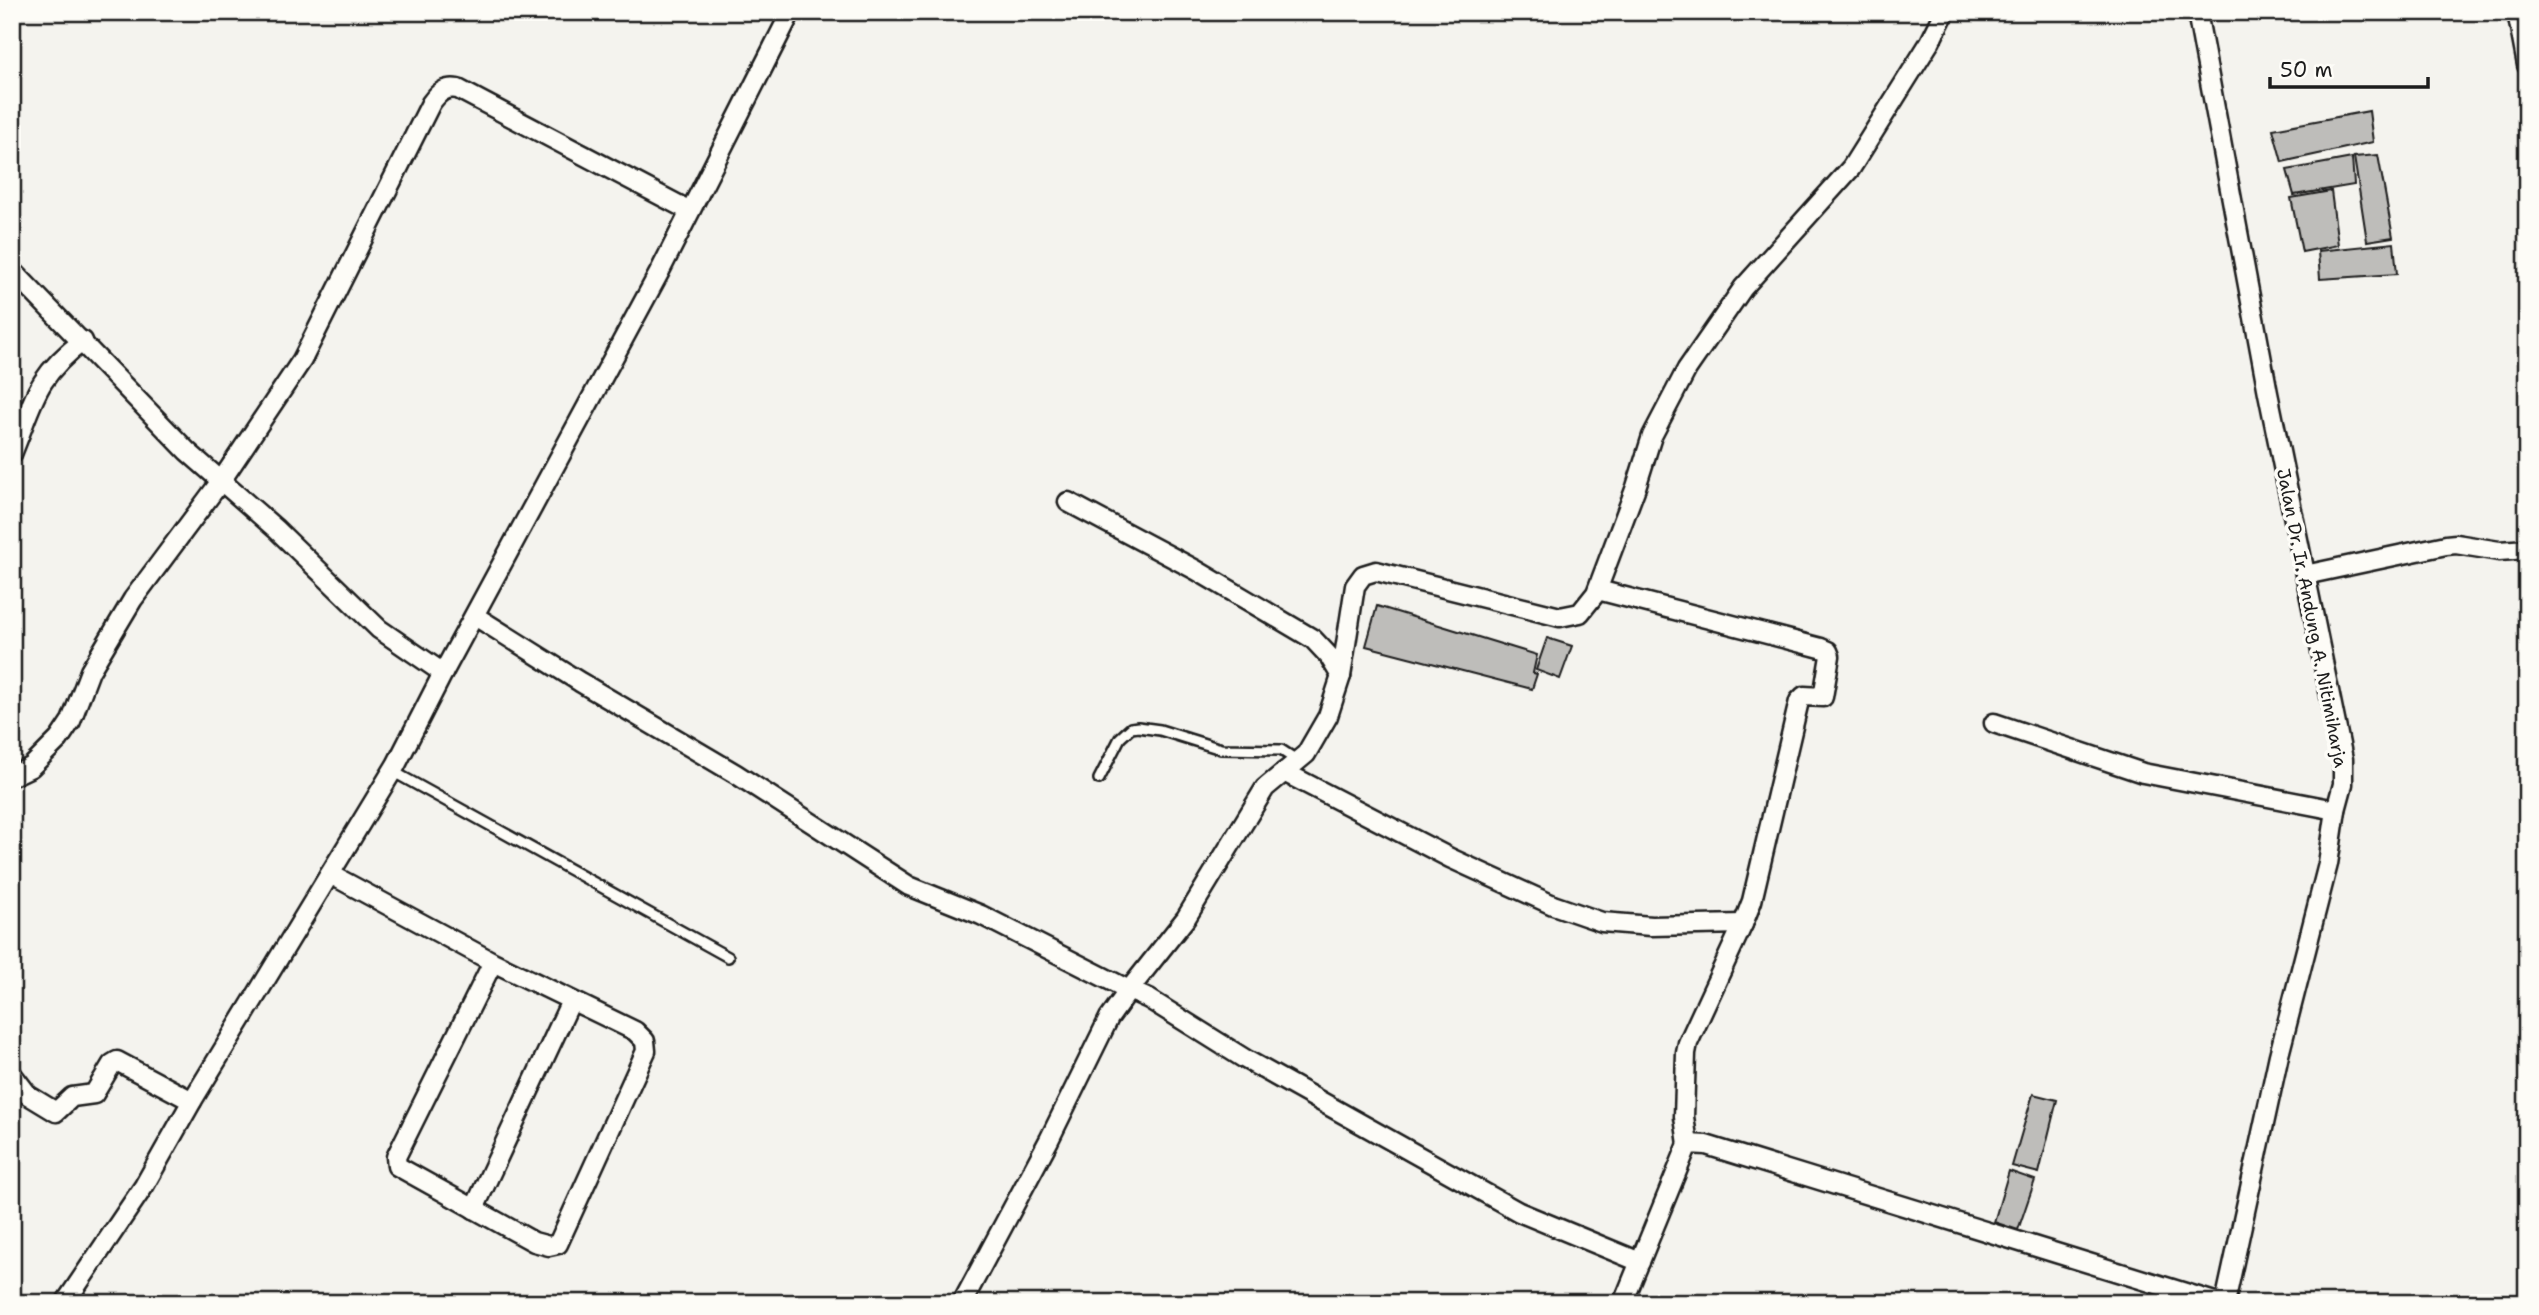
<svg xmlns="http://www.w3.org/2000/svg" width="2539" height="1315" font-family="'Shantell Sans',sans-serif">
	<style>
		.building { fill: #bebdba; stroke: #1c1c1c; stroke-width: 2 }
		.lines { fill: none; stroke-linecap: round; stroke-linejoin: round }
		.service-casing { stroke: #1c1c1c; stroke-width: 14 }
		.minor-casing { stroke: #1c1c1c; stroke-width: 23 }
		.service { stroke: #fdfcf7; stroke-width: 9 }
		.minor { stroke: #fdfcf7; stroke-width: 18 }
		.labels { text-anchor: middle; stroke-width: 7; stroke-linejoin: round; paint-order: stroke }
		.street-label { font-size: 18px; fill: #1c1c1c; stroke: #fdfcf7 }
	</style>
	<rect width="100%" height="100%" fill="#f4f3ee"/>
	<filter id="ink" filterUnits="userSpaceOnUse"><feTurbulence type="fractalNoise" baseFrequency=".0143" numOctaves="2"/><feDisplacementMap in="SourceGraphic" scale="14" xChannelSelector="R" yChannelSelector="G"/><feConvolveMatrix kernelMatrix="1 2 1 2 8 2 1 2 1" color-interpolation-filters="sRGB"/></filter>
	<g filter="url(#ink)">
		<g class="building">
			<path d="M 2369,111 L 2373,142 L 2282,162 L 2273,129 Z"/>
			<path d="M 2378,155 L 2393,237 L 2367,241 L 2354,157 Z"/>
			<path d="M 2352,158 L 2354,185 L 2294,195 L 2287,170 Z"/>
			<path d="M 2331,191 L 2338,245 L 2302,252 L 2291,198 Z"/>
			<path d="M 2394,243 L 2397,274 L 2320,279 L 2318,251 Z"/>
			<path d="M 1377,606 L 1537,655 L 1533,673 L 1537,674 L 1532,689 L 1366,646 Z"/>
			<path d="M 1547,638 L 1572,646 L 1560,679 L 1536,670 Z"/>
			<path d="M 2033,1094 L 2057,1100 L 2039,1173 L 2012,1166 Z"/>
			<path d="M 2009,1171 L 2035,1180 L 2018,1230 L 1994,1222 Z"/>
		</g>
		<g class="lines">
			<defs>
				<g id="service">
					<path d="M 392,771 L 728,957"/>
					<path d="M 1099,779 L 1120,738 L 1131,728 L 1138,727 L 1160,730 L 1221,749 L 1281,750 L 1298,761"/>
				</g>
				<g id="minor">
					<path d="M 2197,12 L 2268,393 L 2343,759 L 2343,784 L 2336,810 L 2328,864 L 2279,1055 L 2225,1303"/>
					<path d="M 2517,12 L 2527,65"/>
					<path d="M 12,270 L 187,451 L 276,529 L 379,629 L 443,673"/>
					<path d="M 12,454 C 34,401 34,378 83,341"/>
					<path d="M 1068,502 L 1196,570 L 1313,639 L 1329,656 L 1341,676"/>
					<path d="M 2305,575 L 2446,545 L 2456,544 L 2499,551 L 2527,549"/>
					<path d="M 1598,590 L 1821,648 L 1828,651 L 1830,656 L 1823,697 L 1804,696 L 1799,701 L 1752,901 L 1743,924 L 1688,1043 L 1686,1053 L 1684,1117 L 1688,1144"/>
					<path d="M 475,616 L 580,682 L 736,774 L 909,886 L 981,915 L 1129,990 L 1186,918 L 1265,788 L 1306,754 L 1328,716 L 1341,676 L 1355,586 L 1363,575 L 1376,571 L 1560,617 L 1580,613 L 1596,593 L 1636,487 L 1652,436 L 1687,369 L 1743,288 L 1851,168 L 1930,42 L 1945,12"/>
					<path d="M 1994,723 L 2143,773 L 2336,810"/>
					<path d="M 1284,772 L 1450,858 L 1553,905 L 1602,922 L 1651,926 L 1743,924"/>
					<path d="M 12,776 L 31,767 L 59,739 L 71,721 L 90,671 L 133,599 L 221,481 L 302,360 L 431,103 C 439,92 445,87 458,89 L 690,211"/>
					<path d="M 330,874 L 493,962 L 635,1031 L 645,1041 L 646,1051 L 558,1244 L 549,1246 L 534,1242 L 397,1166 L 396,1157 L 493,962"/>
					<path d="M 12,1074 L 28,1095 L 56,1112 L 72,1097 L 94,1094 L 112,1064 L 117,1061 L 192,1101"/>
					<path d="M 474,1209 L 571,1001"/>
					<path d="M 65,1303 L 144,1186 L 192,1101 L 396,765 L 443,673 L 659,273 L 791,12"/>
					<path d="M 962,1303 L 1049,1140 L 1109,1018 L 1129,990 L 1149,999 L 1245,1059 L 1519,1212 L 1640,1262"/>
					<path d="M 1623,1303 L 1688,1144 L 1706,1145 L 2218,1303"/>
				</g>
			</defs>
			<use href="#service" class="service-casing"/>
			<use href="#minor" class="minor-casing"/>
			<use href="#service" class="service"/>
			<use href="#minor" class="minor"/>
		</g>
	</g>
	<g class="labels">
		<g class="street-label">
			<text transform="translate(2312 618) rotate(79)" y="6">Jalan Dr. Ir. Andung A. Nitimiharja</text>
		</g>
	</g>
	<rect width="2539" height="1315" fill="none" stroke="#fdfcf7" stroke-width="42"/>
	<rect x="21" y="21" width="2497" height="1273" fill="none" stroke="#1c1c1c" stroke-width="2.5" filter="url(#ink)"/>
	<path d="M2270 77v10h158v-10" fill="none" stroke="#1c1c1c" stroke-width="3.5"/>
	<text x="2280" y="77" font-size="21" fill="#1c1c1c" stroke="#fdfcf7" stroke-width="5" paint-order="stroke">50 m</text>
</svg>
